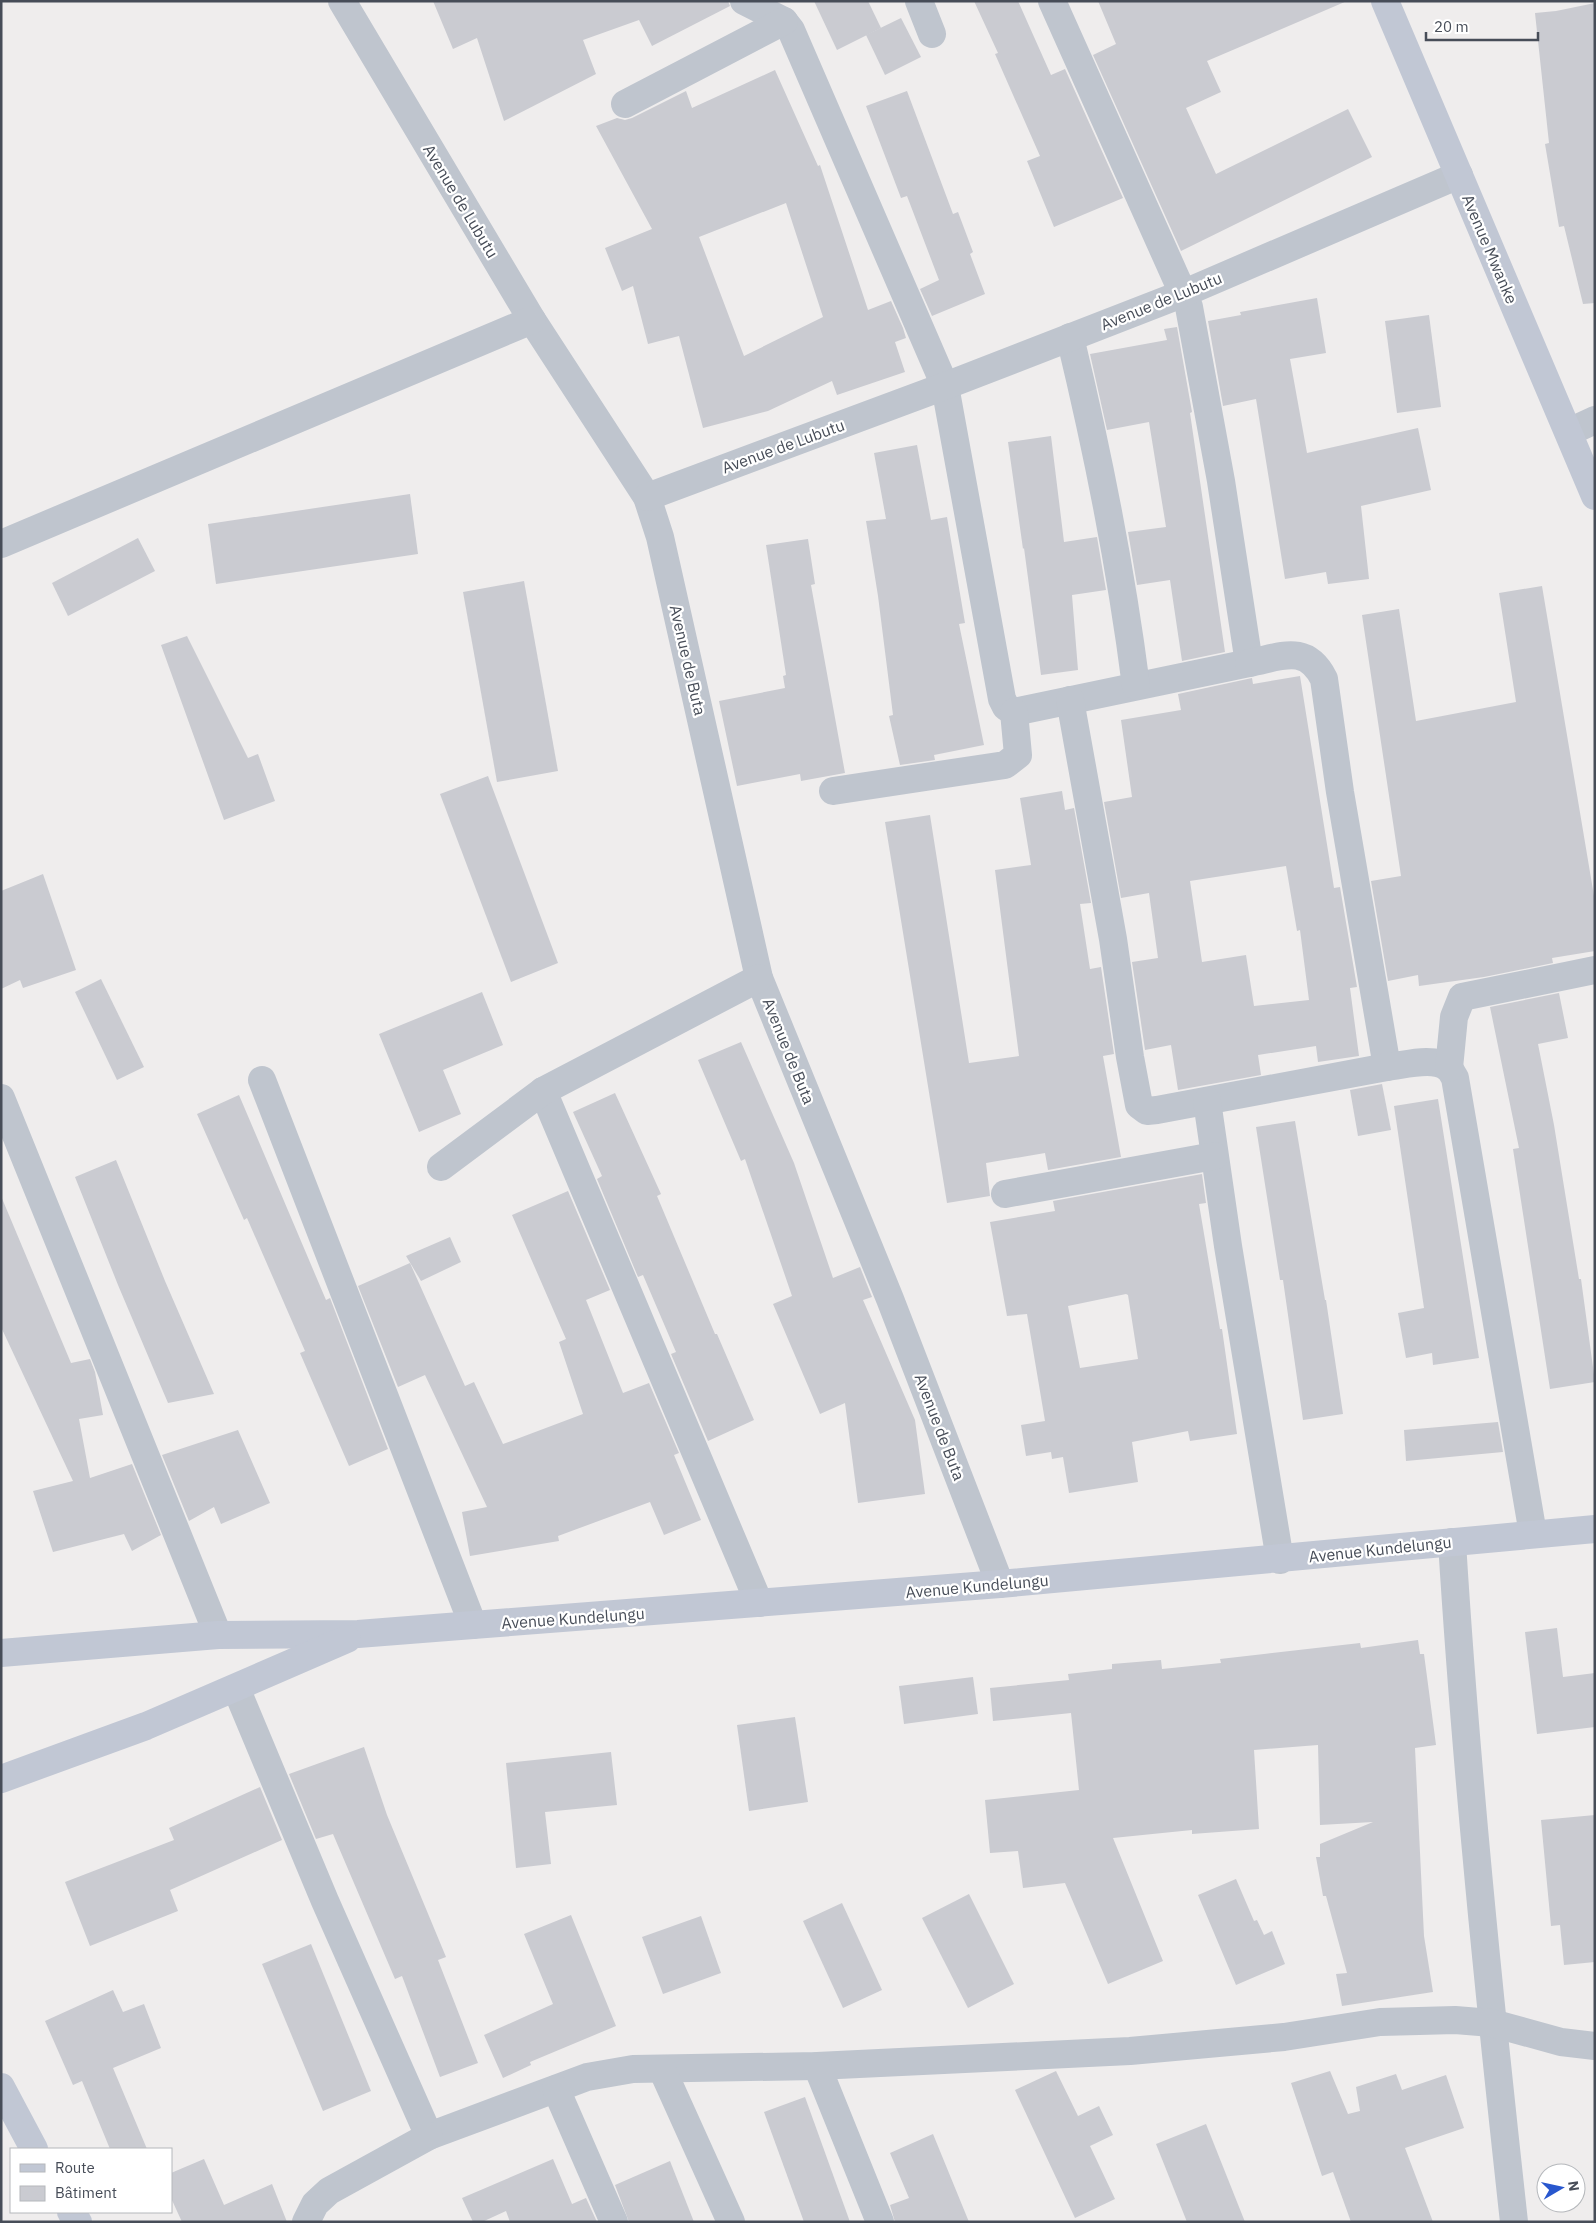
<svg xmlns="http://www.w3.org/2000/svg" width="1596" height="2223" font-family="'IBM Plex Sans',sans-serif">
	<style>
		.building { fill: #cacbd1; fill-rule: evenodd }
		.lines { fill: none; stroke-linecap: round; stroke-linejoin: round }
		.street { stroke: #bfc5ce; stroke-width: 28 }
		.secondary { stroke: #c1c7d4; stroke-width: 28 }
		.labels { text-anchor: middle; stroke-width: 4.5; stroke-linejoin: round; paint-order: stroke }
		.street-label { font-size: 16px; fill: #474d58; stroke: #fff }
	</style>
	<rect width="100%" height="100%" fill="#efeded"/>
	<g class="building">
		<path d="M 433,1 L 728,1 L 730,6 L 652,46 L 639,20 L 583,40 L 596,74 L 504,121 L 477,38 L 453,49 Z"/>
		<path d="M 814,1 L 868,1 L 881,28 L 837,50 Z"/>
		<path d="M 974,1 L 1018,1 L 1051,75 L 1065,69 L 1123,198 L 1054,227 L 1027,161 L 1040,156 L 995,54 L 998,53 Z"/>
		<path d="M 1098,1 L 1347,1 L 1207,61 L 1221,92 L 1186,108 L 1216,174 L 1348,109 L 1372,157 L 1181,251 L 1093,55 L 1116,44 Z"/>
		<path d="M 1595,3 L 1595,303 L 1583,304 L 1564,226 L 1559,227 L 1545,144 L 1549,143 L 1535,13 L 1556,11 Z"/>
		<path d="M 901,18 L 921,57 L 885,75 L 866,35 Z"/>
		<path d="M 775,70 L 818,166 L 820,165 L 868,310 L 891,301 L 903,328 L 906,338 L 895,342 L 905,372 L 837,395 L 832,381 L 768,411 L 703,428 L 679,336 L 648,344 L 633,286 L 622,291 L 605,248 L 652,229 L 596,126 L 617,118 L 625,120 L 632,118 L 686,91 L 692,108 ZM 786,203 L 823,317 L 744,356 L 699,237 Z"/>
		<path d="M 907,91 L 953,214 L 958,212 L 973,252 L 970,254 L 985,294 L 932,316 L 920,289 L 939,280 L 907,196 L 901,198 L 866,106 Z"/>
		<path d="M 1317,298 L 1326,353 L 1290,359 L 1307,453 L 1418,428 L 1431,490 L 1361,506 L 1369,579 L 1328,584 L 1326,572 L 1285,579 L 1256,399 L 1223,406 L 1208,321 L 1241,315 L 1240,312 Z"/>
		<path d="M 1429,315 L 1441,407 L 1397,413 L 1385,321 Z"/>
		<path d="M 1177,327 L 1192,412 L 1190,413 L 1225,652 L 1182,661 L 1170,580 L 1137,585 L 1128,532 L 1166,527 L 1149,422 L 1107,430 L 1090,354 L 1167,340 L 1164,329 Z"/>
		<path d="M 1051,436 L 1064,542 L 1097,537 L 1106,590 L 1072,595 L 1078,670 L 1041,675 L 1024,548 L 1023,549 L 1008,442 Z"/>
		<path d="M 917,445 L 931,520 L 947,517 L 965,623 L 959,624 L 984,745 L 934,755 L 935,760 L 900,765 L 889,716 L 893,715 L 878,596 L 866,521 L 886,519 L 874,453 Z"/>
		<path d="M 410,494 L 418,554 L 216,584 L 208,524 Z"/>
		<path d="M 138,538 L 155,571 L 68,616 L 52,583 Z"/>
		<path d="M 808,539 L 815,584 L 811,585 L 845,773 L 801,781 L 800,774 L 737,786 L 719,701 L 785,688 L 783,676 L 786,675 L 766,545 Z"/>
		<path d="M 524,581 L 558,771 L 497,782 L 463,592 Z"/>
		<path d="M 1542,586 L 1595,902 L 1595,951 L 1552,958 L 1553,963 L 1484,977 L 1419,986 L 1418,975 L 1388,981 L 1371,881 L 1401,876 L 1362,615 L 1399,609 L 1416,721 L 1516,702 L 1499,593 Z"/>
		<path d="M 187,636 L 248,758 L 258,754 L 275,801 L 224,820 L 161,645 Z"/>
		<path d="M 1300,676 L 1334,888 L 1340,887 L 1357,987 L 1350,988 L 1359,1056 L 1318,1062 L 1316,1046 L 1258,1055 L 1261,1075 L 1178,1090 L 1171,1045 L 1145,1050 L 1132,962 L 1158,958 L 1149,893 L 1121,898 L 1104,802 L 1132,797 L 1121,720 L 1181,710 L 1178,694 L 1252,678 L 1253,684 ZM 1286,866 L 1297,931 L 1300,930 L 1309,1000 L 1254,1006 L 1246,955 L 1202,962 L 1190,881 Z"/>
		<path d="M 488,776 L 558,963 L 511,982 L 440,794 Z"/>
		<path d="M 1062,791 L 1065,810 L 1074,808 L 1091,903 L 1080,904 L 1090,969 L 1101,967 L 1114,1054 L 1103,1056 L 1121,1157 L 1048,1170 L 1045,1153 L 986,1163 L 990,1196 L 947,1203 L 885,822 L 930,815 L 969,1063 L 1019,1056 L 995,870 L 1031,865 L 1020,798 Z"/>
		<path d="M 43,874 L 76,970 L 23,988 L 20,980 L 1,989 L 1,891 Z"/>
		<path d="M 101,979 L 144,1067 L 117,1080 L 75,992 Z"/>
		<path d="M 482,992 L 503,1045 L 443,1070 L 461,1114 L 419,1132 L 379,1034 Z"/>
		<path d="M 1559,993 L 1568,1038 L 1538,1044 L 1554,1125 L 1579,1279 L 1581,1279 L 1595,1382 L 1550,1389 L 1513,1149 L 1519,1148 L 1490,1007 Z"/>
		<path d="M 741,1042 L 794,1163 L 833,1278 L 860,1267 L 872,1297 L 863,1300 L 915,1420 L 925,1494 L 858,1503 L 845,1403 L 820,1414 L 773,1304 L 792,1296 L 745,1159 L 741,1161 L 698,1060 Z"/>
		<path d="M 1382,1084 L 1391,1130 L 1358,1136 L 1350,1090 Z"/>
		<path d="M 615,1093 L 661,1194 L 657,1196 L 715,1334 L 717,1334 L 754,1420 L 708,1441 L 671,1354 L 676,1352 L 643,1275 L 638,1277 L 597,1179 L 602,1176 L 573,1112 Z"/>
		<path d="M 239,1095 L 326,1300 L 330,1298 L 388,1449 L 349,1466 L 300,1353 L 305,1351 L 247,1218 L 244,1220 L 197,1114 Z"/>
		<path d="M 1438,1099 L 1479,1358 L 1433,1365 L 1432,1353 L 1406,1358 L 1398,1313 L 1424,1308 L 1394,1106 Z"/>
		<path d="M 1295,1121 L 1325,1300 L 1326,1300 L 1343,1414 L 1303,1420 L 1283,1280 L 1280,1280 L 1256,1127 Z"/>
		<path d="M 116,1160 L 165,1281 L 214,1394 L 168,1403 L 118,1285 L 75,1177 Z"/>
		<path d="M 1202,1174 L 1206,1203 L 1199,1204 L 1220,1329 L 1222,1329 L 1237,1434 L 1190,1441 L 1188,1431 L 1132,1442 L 1138,1482 L 1069,1493 L 1063,1457 L 1052,1459 L 1051,1452 L 1026,1456 L 1021,1425 L 1045,1421 L 1027,1314 L 1007,1316 L 990,1222 L 1055,1211 L 1053,1201 ZM 1126,1294 L 1128,1295 L 1138,1359 L 1080,1368 L 1068,1306 Z"/>
		<path d="M 568,1191 L 610,1290 L 586,1300 L 623,1393 L 649,1383 L 679,1453 L 674,1455 L 701,1520 L 664,1535 L 650,1502 L 558,1536 L 559,1541 L 470,1556 L 462,1512 L 487,1507 L 425,1375 L 398,1387 L 358,1286 L 410,1263 L 465,1386 L 474,1382 L 503,1444 L 583,1414 L 559,1342 L 566,1339 L 512,1215 Z"/>
		<path d="M 1,1196 L 71,1363 L 90,1359 L 95,1372 L 103,1415 L 79,1419 L 90,1478 L 132,1464 L 161,1535 L 132,1551 L 124,1534 L 53,1552 L 33,1491 L 73,1481 L 1,1327 Z"/>
		<path d="M 450,1237 L 461,1262 L 421,1281 L 406,1256 Z"/>
		<path d="M 1498,1422 L 1503,1452 L 1406,1461 L 1404,1430 Z"/>
		<path d="M 238,1430 L 270,1503 L 221,1524 L 214,1507 L 189,1521 L 162,1455 Z"/>
		<path d="M 1557,1628 L 1563,1677 L 1595,1673 L 1595,1727 L 1537,1734 L 1525,1632 Z"/>
		<path d="M 1418,1640 L 1420,1654 L 1424,1654 L 1436,1745 L 1415,1748 L 1424,1936 L 1433,1992 L 1342,2006 L 1336,1974 L 1347,1973 L 1326,1896 L 1323,1896 L 1316,1857 L 1320,1857 L 1320,1844 L 1373,1822 L 1320,1825 L 1318,1745 L 1254,1750 L 1259,1829 L 1192,1834 L 1192,1830 L 1113,1838 L 1163,1961 L 1108,1984 L 1065,1883 L 1023,1888 L 1018,1851 L 990,1853 L 985,1800 L 1079,1790 L 1071,1713 L 993,1721 L 990,1688 L 1069,1680 L 1068,1674 L 1112,1669 L 1112,1664 L 1161,1660 L 1162,1669 L 1221,1663 L 1220,1659 L 1264,1654 L 1360,1643 L 1361,1648 Z"/>
		<path d="M 973,1677 L 978,1714 L 904,1724 L 899,1686 Z"/>
		<path d="M 795,1717 L 808,1802 L 749,1811 L 737,1725 Z"/>
		<path d="M 364,1747 L 387,1815 L 446,1957 L 438,1960 L 478,2063 L 440,2077 L 402,1976 L 395,1979 L 333,1834 L 316,1839 L 289,1774 Z"/>
		<path d="M 611,1752 L 617,1805 L 545,1812 L 551,1864 L 516,1868 L 506,1763 Z"/>
		<path d="M 260,1787 L 282,1840 L 170,1890 L 178,1911 L 90,1946 L 65,1882 L 174,1840 L 169,1828 Z"/>
		<path d="M 1595,1815 L 1595,1962 L 1564,1965 L 1560,1925 L 1551,1926 L 1541,1820 Z"/>
		<path d="M 1236,1879 L 1254,1921 L 1257,1920 L 1264,1935 L 1272,1931 L 1285,1964 L 1236,1985 L 1198,1895 Z"/>
		<path d="M 969,1894 L 1014,1984 L 968,2008 L 922,1918 Z"/>
		<path d="M 842,1903 L 882,1990 L 843,2008 L 803,1921 Z"/>
		<path d="M 571,1915 L 616,2026 L 530,2062 L 531,2065 L 503,2078 L 484,2035 L 553,2004 L 524,1934 Z"/>
		<path d="M 701,1916 L 721,1973 L 663,1994 L 642,1937 Z"/>
		<path d="M 311,1944 L 371,2091 L 323,2111 L 262,1964 Z"/>
		<path d="M 113,1990 L 123,2012 L 144,2004 L 161,2048 L 113,2068 L 147,2149 L 110,2149 L 82,2081 L 73,2085 L 45,2021 Z"/>
		<path d="M 1056,2071 L 1078,2116 L 1099,2106 L 1113,2135 L 1090,2146 L 1115,2199 L 1075,2218 L 1015,2090 Z"/>
		<path d="M 1330,2071 L 1348,2114 L 1360,2111 L 1356,2087 L 1396,2074 L 1402,2090 L 1446,2075 L 1464,2128 L 1405,2148 L 1433,2222 L 1351,2222 L 1333,2172 L 1322,2176 L 1291,2083 Z"/>
		<path d="M 805,2097 L 850,2222 L 804,2222 L 764,2112 Z"/>
		<path d="M 1206,2124 L 1245,2222 L 1187,2222 L 1156,2144 Z"/>
		<path d="M 933,2134 L 969,2222 L 895,2222 L 890,2205 L 909,2198 L 890,2153 Z"/>
		<path d="M 204,2159 L 224,2205 L 272,2184 L 287,2222 L 182,2222 L 171,2198 L 171,2173 Z"/>
		<path d="M 553,2159 L 572,2204 L 586,2198 L 597,2222 L 510,2222 L 506,2211 L 482,2222 L 473,2222 L 462,2198 Z"/>
		<path d="M 670,2161 L 694,2222 L 629,2222 L 615,2185 Z"/>
	</g>
	<g class="lines">
		<g class="street">
			<path d="M 342,1 L 532,320 L 647,497 L 660,537 L 759,978 L 890,1299 L 1000,1584"/>
			<path d="M 744,1 L 784,21 L 791,30 L 945,386 L 1002,699 L 1006,707 L 1014,712 L 1249,663 L 1221,481 L 1189,307 L 1052,1"/>
			<path d="M 919,1 L 932,34"/>
			<path d="M 625,104 L 784,21"/>
			<path d="M 1070,337 C 1098,453 1121,568 1136,686"/>
			<path d="M 1569,432 L 1595,420"/>
			<path d="M 647,497 L 945,386 L 1182,294 L 1459,175"/>
			<path d="M 1,544 L 532,320"/>
			<path d="M 1249,663 C 1281,657 1306,643 1324,679 L 1340,792 L 1387,1067"/>
			<path d="M 1070,700 L 1113,939 L 1130,1057 L 1139,1105 L 1147,1111 L 1157,1110 L 1387,1067 C 1405,1065 1434,1056 1448,1068 C 1451,1070 1453,1075 1455,1078 L 1533,1534"/>
			<path d="M 833,791 L 1005,765 L 1018,755 L 1014,712"/>
			<path d="M 1449,1068 L 1454,1017 L 1462,997 L 1595,970"/>
			<path d="M 262,1080 L 473,1625"/>
			<path d="M 543,1091 L 759,1603"/>
			<path d="M 1,1098 L 218,1635"/>
			<path d="M 1207,1101 L 1228,1246 L 1280,1560"/>
			<path d="M 441,1167 L 543,1091 L 759,978"/>
			<path d="M 1005,1194 L 1214,1156"/>
			<path d="M 1452,1542 C 1466,1769 1489,1995 1514,2222"/>
			<path d="M 236,1688 L 325,1901 L 429,2136 L 587,2077 L 633,2069 L 817,2066 L 1130,2051 L 1284,2037 L 1380,2022 L 1419,2021 L 1455,2020 L 1492,2023 L 1561,2042 L 1595,2046"/>
			<path d="M 817,2066 L 880,2222"/>
			<path d="M 662,2069 L 731,2222"/>
			<path d="M 556,2089 L 614,2222"/>
			<path d="M 306,2222 L 315,2204 L 329,2191 L 429,2136"/>
		</g>
		<g class="secondary">
			<path d="M 1385,1 L 1595,496"/>
			<path d="M 1,1653 L 218,1635 L 358,1634 L 473,1625 L 1000,1584 L 1595,1529"/>
			<path d="M 1,1779 L 146,1726 L 347,1639"/>
			<path d="M 1,2087 L 34,2149"/>
			<path d="M 71,2212 L 78,2222"/>
		</g>
	</g>
	<g class="labels">
		<g class="street-label">
			<text transform="translate(461 201) rotate(59)" y="6">Avenue de Lubutu</text>
			<text transform="translate(1490 249) rotate(67)" y="6">Avenue Mwanke</text>
			<text transform="translate(1161 301) rotate(-22)" y="6">Avenue de Lubutu</text>
			<text transform="translate(783 446) rotate(-20)" y="6">Avenue de Lubutu</text>
			<text transform="translate(688 660) rotate(77)" y="6">Avenue de Buta</text>
			<text transform="translate(789 1051) rotate(68)" y="6">Avenue de Buta</text>
			<text transform="translate(940 1427) rotate(69)" y="6">Avenue de Buta</text>
			<text transform="translate(1380 1549) rotate(-6)" y="6">Avenue Kundelungu</text>
			<text transform="translate(977 1586) rotate(-5)" y="6">Avenue Kundelungu</text>
			<text transform="translate(573 1618) rotate(-4)" y="6">Avenue Kundelungu</text>
		</g>
	</g>
	<rect width="1596" height="2223" fill="none" stroke="#474d58" stroke-width="5"/>
	<rect x="10" y="2148" width="162" height="65" fill="#ffffff" stroke="#b5b8bc"/>
	<rect x="20" y="2164" width="25" height="8" fill="#c1c7d4" stroke="#b5b8bc"/>
	<text x="55" y="2173" font-size="15" fill="#474d58">Route</text>
	<rect x="20" y="2186" width="25" height="15" fill="#cacbd1" stroke="#b5b8bc"/>
	<text x="55" y="2198" font-size="15" fill="#474d58">Bâtiment</text>
	<g transform="translate(1561 2188) rotate(81)"><circle r="24" fill="#ffffff" stroke="#b5b8bc"/>
	<path d="M0-4L9 19L0 12L-9 19Z" fill="#2857ce"/>
	<text y="-8" font-size="14" font-weight="bold" text-anchor="middle" fill="#474d58">N</text>
	</g>
	<path d="M1426 32v8h112v-8" fill="none" stroke="#474d58" stroke-width="2.5"/>
	<text x="1434" y="32" font-size="15" fill="#474d58" stroke="#ffffff" stroke-width="4" paint-order="stroke">20 m</text>
</svg>
